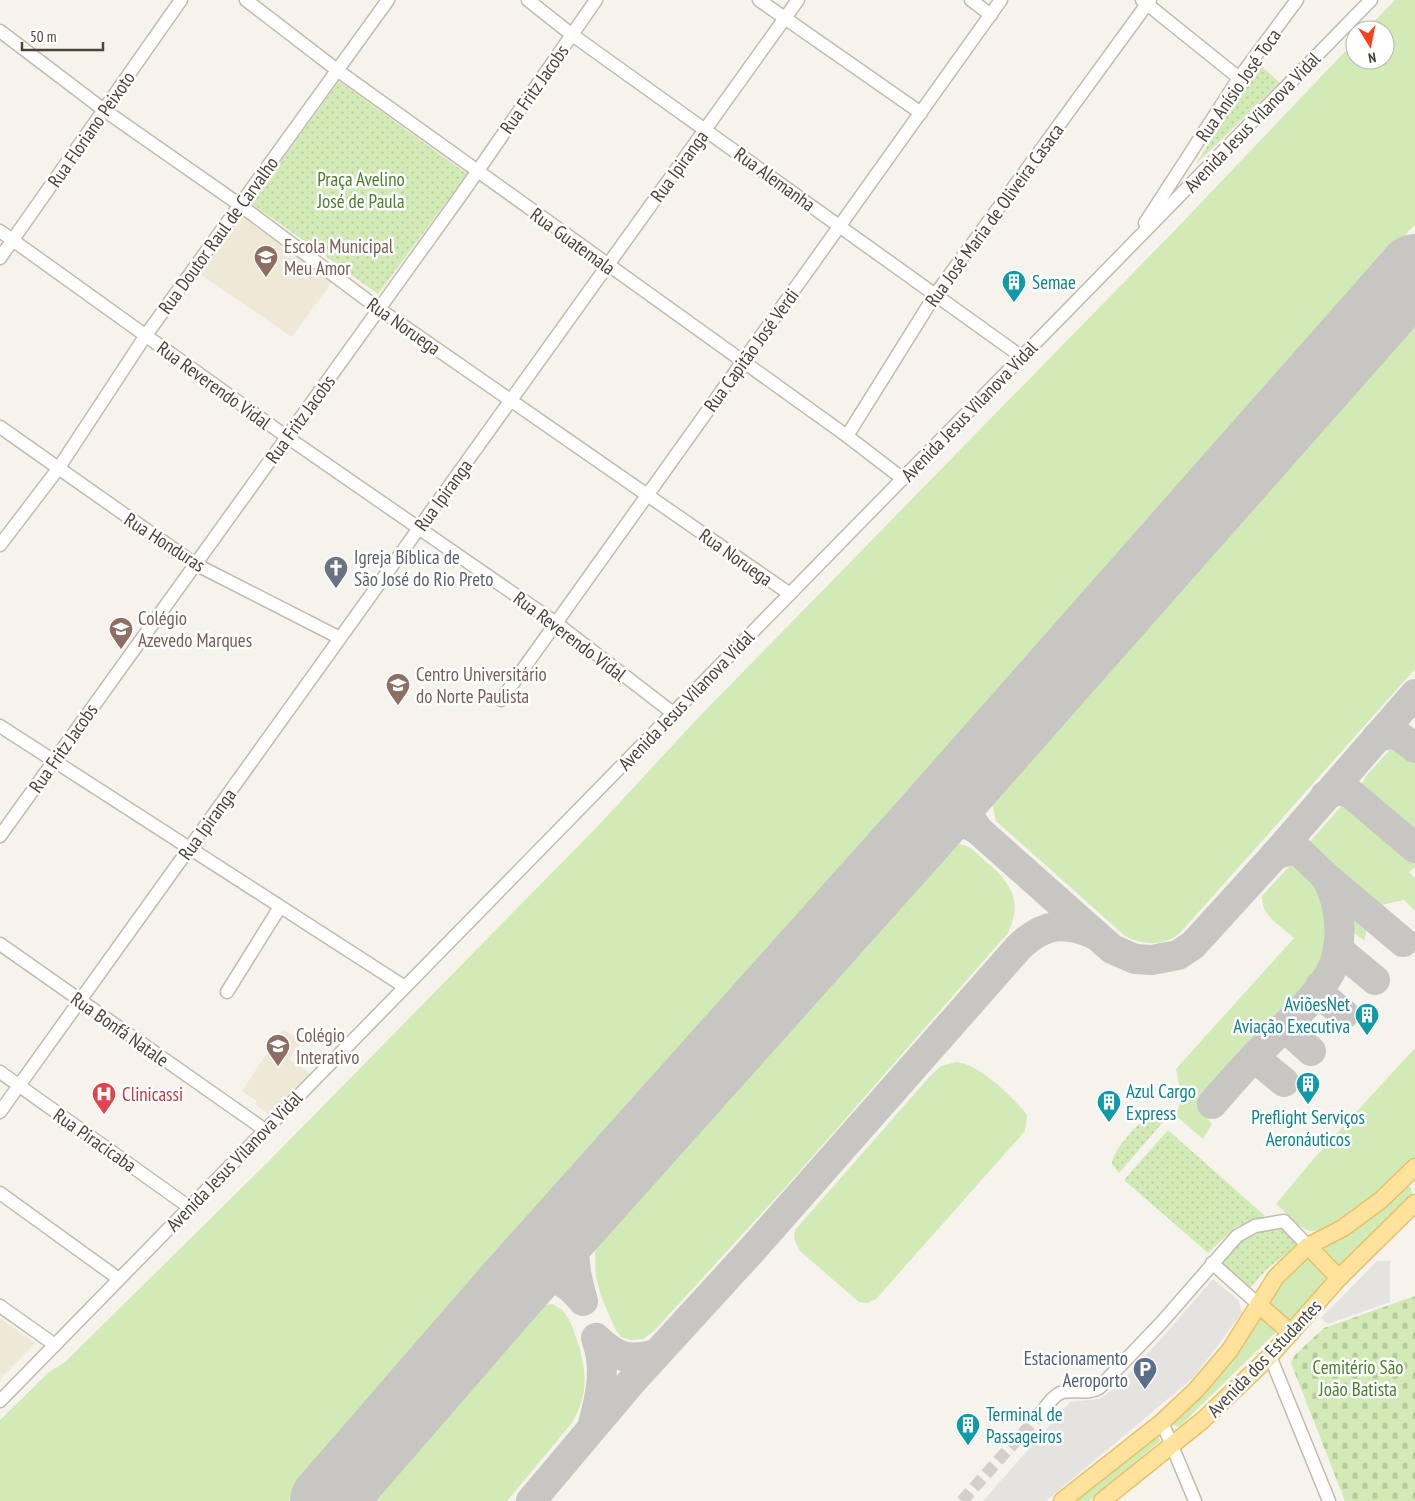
<svg xmlns="http://www.w3.org/2000/svg" width="1415" height="1501" font-family="'PT Sans Narrow',sans-serif">
	<style>
		.education { fill: #efe8d6 }
		.grass { fill: #d2eab5 }
		.cemetery { fill: url(#cemetery-stones) }
		.park { fill: url(#park-dots) }
		.parking { fill: #e5e3e0 }
		.lines { fill: none; stroke-linecap: round; stroke-linejoin: round }
		.taxiway { stroke: #c8c6c3; stroke-width: 30 }
		.runway { stroke: #c8c6c3; stroke-width: 74 }
		.minor-tunnel { stroke: #d4d0c8; stroke-width: 12; stroke-dasharray: 12 6; stroke-linecap: butt }
		.minor-casing { stroke: #c2bbae; stroke-width: 15 }
		.major-casing { stroke: #e6c16a; stroke-width: 19 }
		.minor { stroke: #fff; stroke-width: 12 }
		.major { stroke: #ffe39c; stroke-width: 16 }
		.labels { text-anchor: middle; stroke-width: 5; stroke-linejoin: round; paint-order: stroke }
		.street-label { font-size: 19px; fill: #4b4439; stroke: #fff }
		.park-label { font-size: 19px; fill: #4a7f2a; stroke: #fff }
		.education-label { font-size: 19px; fill: #785e54; stroke: #fff; text-anchor: start }
		.culture-label { font-size: 19px; fill: #0d838f; stroke: #fff; text-anchor: start }
		.worship-label { font-size: 19px; fill: #5b616d; stroke: #fff; text-anchor: start }
		.health-label { font-size: 19px; fill: #be3a42; stroke: #fff; text-anchor: start }
		.service-label { font-size: 19px; fill: #4e5e75; stroke: #fff; text-anchor: end }
	</style>
	<defs>
		<pattern id="cemetery-stones" width="16" height="16" patternUnits="userSpaceOnUse" patternTransform="scale(1.25)"><rect width="16" height="16" fill="#d2eab5"/><path d="M2 7V4a2 2 0 0 1 4 0v3zM10 15v-3a2 2 0 0 1 4 0v3z" fill="#b6ca9c"/></pattern>
		<pattern id="park-dots" width="8" height="8" patternUnits="userSpaceOnUse" patternTransform="scale(1.25)"><rect width="8" height="8" fill="#d2eab5"/><path d="M2 2h.1M6 6h.1" fill="none" stroke="#b6ca9c" stroke-width="1.8" stroke-linecap="round"/></pattern>
	</defs>
	<rect width="100%" height="100%" fill="#f6f3ec"/>
	<g class="education">
		<path d="M 243,214 L 332,282 L 292,337 L 200,274 Z"/>
		<path d="M 283,1029 L 302,1041 L 289,1059 L 311,1074 L 273,1114 L 268,1114 L 255,1104 L 257,1101 L 242,1091 Z"/>
		<path d="M 0,1318 L 35,1343 L 0,1379 Z"/>
	</g>
	<g class="grass">
		<path d="M 1395,0 L 1415,0 L 1415,224 L 696,1042 L 522,1231 L 288,1501 L 0,1501 L 0,1420 L 49,1372 L 64,1363 L 266,1164 L 597,827 L 697,719 L 1175,230 L 1355,41 L 1355,60 L 1385,60 L 1385,30 L 1366,30 Z"/>
		<path d="M 1415,308 L 1415,669 L 1180,933 C 1164,947 1142,945 1125,936 L 996,821 L 992,804 L 996,786 Z"/>
		<path d="M 1403,743 L 1415,754 L 1415,840 L 1375,807 L 1359,789 L 1366,776 L 1395,744 Z"/>
		<path d="M 1350,801 L 1415,856 L 1415,867 L 1409,872 L 1415,879 L 1415,911 L 1404,900 L 1372,907 L 1309,852 L 1307,845 L 1345,802 Z"/>
		<path d="M 955,844 C 969,844 973,850 984,860 C 1009,881 1024,899 1008,933 L 784,1189 L 654,1331 L 643,1339 L 631,1340 L 621,1337 L 615,1329 L 601,1296 L 596,1277 L 595,1253 L 606,1223 L 726,1095 L 940,849 Z"/>
		<path d="M 1297,861 C 1330,876 1336,923 1329,955 C 1328,963 1321,972 1317,979 L 1200,1110 L 1212,1124 L 1203,1139 L 1175,1115 L 1182,1100 L 1176,1069 L 1294,938 C 1281,925 1261,917 1262,896 L 1292,863 Z"/>
		<path d="M 1347,903 C 1362,906 1370,928 1364,940 L 1344,926 L 1343,910 Z"/>
		<path d="M 1415,1048 L 1415,1157 C 1397,1174 1331,1243 1305,1229 C 1295,1224 1285,1211 1276,1204 L 1316,1156 Z"/>
		<path d="M 956,1062 C 978,1063 1014,1098 1027,1115 L 1025,1131 L 876,1299 L 867,1303 L 859,1302 L 799,1250 L 794,1238 L 795,1230 L 932,1074 L 941,1066 Z"/>
		<path d="M 1405,1185 L 1411,1188 L 1412,1195 L 1338,1266 L 1323,1254 L 1323,1247 Z"/>
		<path d="M 1310,1255 L 1332,1278 L 1290,1325 L 1267,1304 L 1280,1282 Z"/>
		<path d="M 552,1304 C 569,1312 571,1323 577,1340 C 587,1370 589,1397 571,1424 L 507,1501 L 365,1501 L 534,1307 Z"/>
		<path d="M 1265,1317 L 1277,1331 L 1179,1427 L 1172,1425 L 1171,1420 L 1259,1318 Z"/>
		<path d="M 1158,1435 L 1160,1441 L 1089,1501 L 1075,1501 Z"/>
	</g>
	<path class="cemetery" d="M 1415,1296 L 1415,1501 L 1345,1501 L 1291,1363 L 1295,1355 L 1324,1328 Z"/>
	<g class="park">
		<path d="M 1260,65 L 1280,83 L 1195,165 Z"/>
		<path d="M 339,81 L 467,174 L 378,294 L 251,203 Z"/>
		<path d="M 1151,1117 L 1163,1122 L 1119,1173 L 1112,1164 C 1112,1151 1139,1120 1151,1117 Z"/>
		<path d="M 1168,1130 L 1265,1216 L 1236,1227 L 1208,1253 L 1124,1180 Z"/>
		<path d="M 1280,1227 L 1298,1245 L 1268,1268 L 1250,1288 L 1219,1262 C 1242,1238 1248,1234 1280,1227 Z"/>
	</g>
	<g class="parking">
		<path d="M 1377,1261 L 1390,1261 L 1390,1302 L 1328,1324 L 1321,1318 Z"/>
		<path d="M 1213,1279 L 1238,1300 L 1242,1313 L 1194,1377 L 1046,1501 L 983,1501 L 1070,1402 L 1099,1399 L 1114,1389 L 1161,1339 Z"/>
	</g>
	<g class="lines">
		<g class="taxiway">
			<path d="M 1377,737 L 1395,733 L 1415,748"/>
			<path d="M 1325,796 L 1337,790 L 1350,793 L 1415,848"/>
			<path d="M 978,830 L 1112,949 L 1135,959 L 1152,960 L 1178,955 L 1193,945 L 1275,855 L 1415,694"/>
			<path d="M 919,833 C 939,820 957,816 978,830 C 962,807 960,794 975,770"/>
			<path d="M 1275,855 L 1290,850 L 1300,852 L 1326,877 L 1403,942"/>
			<path d="M 1338,946 L 1340,951 L 1375,980"/>
			<path d="M 1320,986 L 1321,995 L 1344,1014"/>
			<path d="M 1287,1024 L 1290,1032 L 1311,1051"/>
			<path d="M 1259,1052 L 1261,1063 L 1284,1082"/>
			<path d="M 1212,1104 C 1228,1086 1244,1067 1261,1050 C 1284,1027 1313,1002 1330,973 C 1345,946 1341,904 1326,877"/>
			<path d="M 510,1290 C 541,1271 559,1272 583,1301 C 568,1251 572,1234 599,1190"/>
			<path d="M 593,1424 C 601,1394 607,1368 596,1338 C 616,1357 629,1362 656,1354"/>
			<path d="M 531,1501 L 632,1381 L 751,1251 L 1019,947 C 1044,923 1064,921 1096,935"/>
		</g>
		<path class="runway" d="M 327,1501 L 510,1290 L 919,833 L 1415,271"/>
		<path class="minor-tunnel" d="M 962,1501 L 1040,1414"/>
		<defs>
			<g id="minor">
				<path d="M 246,0 L 337,70 L 847,436 L 903,479"/>
				<path d="M 528,0 L 571,34 L 1022,357"/>
				<path d="M 759,0 L 921,113"/>
				<path d="M 971,0 L 991,15"/>
				<path d="M 1142,0 L 1239,78"/>
				<path d="M 0,31 L 104,110 L 240,205 L 379,309 L 790,594"/>
				<path d="M 1145,223 L 1239,78 L 1297,0"/>
				<path d="M 0,231 L 287,437 L 556,623 L 673,713"/>
				<path d="M 0,258 L 181,0"/>
				<path d="M 0,427 L 195,564 L 340,638"/>
				<path d="M 847,436 L 935,295 L 1150,0"/>
				<path d="M 0,545 L 58,469 L 146,335 L 388,0"/>
				<path d="M 501,700 L 1001,0"/>
				<path d="M 0,726 L 405,987"/>
				<path d="M 0,836 L 461,195 L 596,0"/>
				<path d="M 0,944 L 265,1130"/>
				<path d="M 227,992 L 280,907"/>
				<path d="M 0,1072 L 189,1207"/>
				<path d="M 0,1112 L 798,0"/>
				<path d="M 0,1193 L 119,1279"/>
				<path d="M 1212,1263 L 1258,1304"/>
				<path d="M 0,1306 L 55,1345"/>
				<path d="M 1270,1356 L 1329,1501"/>
				<path d="M 0,1401 L 1371,0"/>
				<path d="M 1040,1414 C 1046,1407 1054,1394 1063,1392 C 1076,1389 1087,1395 1099,1388 L 1162,1322 L 1237,1236 L 1255,1226 L 1284,1221 L 1308,1246"/>
				<path d="M 1162,1422 L 1195,1501"/>
			</g>
			<g id="major">
				<path d="M 1308,1246 L 1339,1278"/>
				<path d="M 1258,1304 L 1291,1333"/>
				<path d="M 1062,1501 L 1162,1422 L 1196,1390 L 1230,1350 L 1276,1277 L 1308,1246 L 1343,1228 L 1381,1200 L 1415,1167"/>
				<path d="M 1102,1501 L 1203,1420 L 1270,1356 L 1339,1278 L 1415,1203"/>
			</g>
		</defs>
		<use href="#minor" class="minor-casing"/>
		<use href="#major" class="major-casing"/>
		<use href="#minor" class="minor"/>
		<use href="#major" class="major"/>
	</g>
	<defs>
		<symbol id="school-pin" viewBox="-11 -11 22 30"><path d="M0 17L-7.5 6A9.5 9.5 0 1 1 7.5 6Z" fill="#8d6e63" stroke="#fff"/><path d="M0-5L7-2L0 1L-7-2ZM-4 1L0 2.5L4 1V4Q0 6-4 4Z" fill="#fff"/></symbol>
		<symbol id="building-pin" viewBox="-11 -11 22 30"><path d="M0 17L-7.5 6A9.5 9.5 0 1 1 7.5 6Z" fill="#0f9aa8" stroke="#fff"/><path d="M-4-6H4V6H1V3H-1V6H-4ZM-2.5-4.3h1.7v1.8h-1.7ZM.8-4.3h1.7v1.8H.8ZM-2.5-1h1.7V.8h-1.7ZM.8-1h1.7V.8H.8Z" fill="#fff"/></symbol>
		<symbol id="church-pin" viewBox="-11 -11 22 30"><path d="M0 17L-7.5 6A9.5 9.5 0 1 1 7.5 6Z" fill="#6b7280" stroke="#fff"/><path d="M-1.2-6h2.4v3.5h3.3v2.4h-3.3V6h-2.4V-.1h-3.3v-2.4h3.3Z" fill="#fff"/></symbol>
		<symbol id="university-pin" viewBox="-11 -11 22 30"><path d="M0 17L-7.5 6A9.5 9.5 0 1 1 7.5 6Z" fill="#8d6e63" stroke="#fff"/><path d="M0-5L7-2L0 1L-7-2ZM-4 1L0 2.5L4 1V4Q0 6-4 4Z" fill="#fff"/></symbol>
		<symbol id="hospital-pin" viewBox="-11 -11 22 30"><path d="M0 17L-7.5 6A9.5 9.5 0 1 1 7.5 6Z" fill="#e0444e" stroke="#fff"/><path d="M-5-5h3v3.5h4V-5h3V5h-3V1.5h-4V5h-3Z" fill="#fff"/></symbol>
		<symbol id="parking-pin" viewBox="-11 -11 22 30"><path d="M0 17L-7.5 6A9.5 9.5 0 1 1 7.5 6Z" fill="#5c6f8a" stroke="#fff"/><path d="M-3.5-5.5H1a3.5 3.5 0 0 1 0 7H-1V5.5H-3.5ZM-1-3.4V-.6H.8a1.4 1.4 0 0 0 0-2.8Z" fill="#fff"/></symbol>
	</defs>
	<g fill-rule="evenodd">
		<use href="#school-pin" x="252" y="243" width="28" height="38"/>
		<use href="#building-pin" x="1000" y="268" width="28" height="38"/>
		<use href="#church-pin" x="322" y="554" width="28" height="38"/>
		<use href="#school-pin" x="107" y="615" width="28" height="38"/>
		<use href="#university-pin" x="384" y="671" width="28" height="38"/>
		<use href="#building-pin" x="1353" y="1001" width="28" height="38"/>
		<use href="#school-pin" x="264" y="1032" width="28" height="38"/>
		<use href="#building-pin" x="1294" y="1070" width="28" height="38"/>
		<use href="#hospital-pin" x="90" y="1080" width="28" height="38"/>
		<use href="#building-pin" x="1095" y="1088" width="28" height="38"/>
		<use href="#parking-pin" x="1131" y="1355" width="28" height="38"/>
		<use href="#building-pin" x="954" y="1411" width="28" height="38"/>
	</g>
	<g class="labels">
		<g class="street-label">
			<text transform="translate(1238 85) rotate(-55)" y="7">Rua Anísio José Toca</text>
			<text transform="translate(534 89) rotate(-55)" y="7">Rua Fritz Jacobs</text>
			<text transform="translate(1252 122) rotate(-46)" y="7">Avenida Jesus Vilanova Vidal</text>
			<text transform="translate(91 129) rotate(-55)" y="7">Rua Floriano Peixoto</text>
			<text transform="translate(679 166) rotate(-54)" y="7">Rua Ipiranga</text>
			<text transform="translate(775 179) rotate(36)" y="7">Rua Alemanha</text>
			<text transform="translate(994 215) rotate(-54)" y="7">Rua José Maria de Oliveira Casaca</text>
			<text transform="translate(218 235) rotate(-54)" y="7">Rua Doutor Raul de Carvalho</text>
			<text transform="translate(573 241) rotate(36)" y="7">Rua Guatemala</text>
			<text transform="translate(404 326) rotate(35)" y="7">Rua Noruega</text>
			<text transform="translate(751 350) rotate(-54)" y="7">Rua Capitão José Verdi</text>
			<text transform="translate(214 385) rotate(36)" y="7">Rua Reverendo Vidal</text>
			<text transform="translate(969 411) rotate(-46)" y="7">Avenida Jesus Vilanova Vidal</text>
			<text transform="translate(300 419) rotate(-54)" y="7">Rua Fritz Jacobs</text>
			<text transform="translate(443 495) rotate(-54)" y="7">Rua Ipiranga</text>
			<text transform="translate(165 542) rotate(33)" y="7">Rua Honduras</text>
			<text transform="translate(736 557) rotate(35)" y="7">Rua Noruega</text>
			<text transform="translate(570 636) rotate(37)" y="7">Rua Reverendo Vidal</text>
			<text transform="translate(686 700) rotate(-46)" y="7">Avenida Jesus Vilanova Vidal</text>
			<text transform="translate(63 748) rotate(-55)" y="7">Rua Fritz Jacobs</text>
			<text transform="translate(207 824) rotate(-54)" y="7">Rua Ipiranga</text>
			<text transform="translate(120 1029) rotate(35)" y="7">Rua Bonfá Natale</text>
			<text transform="translate(95 1140) rotate(35)" y="7">Rua Piracicaba</text>
			<text transform="translate(234 1161) rotate(-46)" y="7">Avenida Jesus Vilanova Vidal</text>
			<text transform="translate(1264 1358) rotate(-46)" y="7">Avenida dos Estudantes</text>
		</g>
		<g class="park-label">
			<text x="361" y="186">Praça Avelino<tspan x="361" dy="22">José de Paula</tspan></text>
			<text x="1358" y="1374">Cemitério São<tspan x="1358" dy="22">João Batista</tspan></text>
		</g>
		<g class="education-label">
			<text x="284" y="253">Escola Municipal<tspan x="284" dy="22">Meu Amor</tspan></text>
			<text x="138" y="625">Colégio<tspan x="138" dy="22">Azevedo Marques</tspan></text>
			<text x="416" y="681">Centro Universitário<tspan x="416" dy="22">do Norte Paulista</tspan></text>
			<text x="296" y="1042">Colégio<tspan x="296" dy="22">Interativo</tspan></text>
		</g>
		<g class="culture-label">
			<text x="1032" y="289">Semae</text>
			<text x="1350" y="1011" text-anchor="end">AviõesNet<tspan x="1350" dy="22">Aviação Executiva</tspan></text>
			<text x="1126" y="1098">Azul Cargo<tspan x="1126" dy="22">Express</tspan></text>
			<text x="1308" y="1124" text-anchor="middle">Preflight Serviços<tspan x="1308" dy="22">Aeronáuticos</tspan></text>
			<text x="986" y="1421">Terminal de<tspan x="986" dy="22">Passageiros</tspan></text>
		</g>
		<g class="worship-label">
			<text x="354" y="564">Igreja Bíblica de<tspan x="354" dy="22">São José do Rio Preto</tspan></text>
		</g>
		<g class="health-label">
			<text x="122" y="1101">Clinicassi</text>
		</g>
		<g class="service-label">
			<text x="1128" y="1365">Estacionamento<tspan x="1128" dy="22">Aeroporto</tspan></text>
		</g>
	</g>
	<g transform="translate(1370 45) rotate(170)"><circle r="24" fill="#ffffff" stroke="#b7b4b0"/>
	<path d="M0-4L9 19L0 12L-9 19Z" fill="#fc3f1d"/>
	<text y="-8" font-size="14" font-weight="bold" text-anchor="middle" fill="#4b4439">N</text>
	</g>
	<path d="M22 42v8h81v-8" fill="none" stroke="#4b4439" stroke-width="2.5"/>
	<text x="30" y="42" font-size="15" fill="#4b4439" stroke="#ffffff" stroke-width="4" paint-order="stroke">50 m</text>
</svg>
